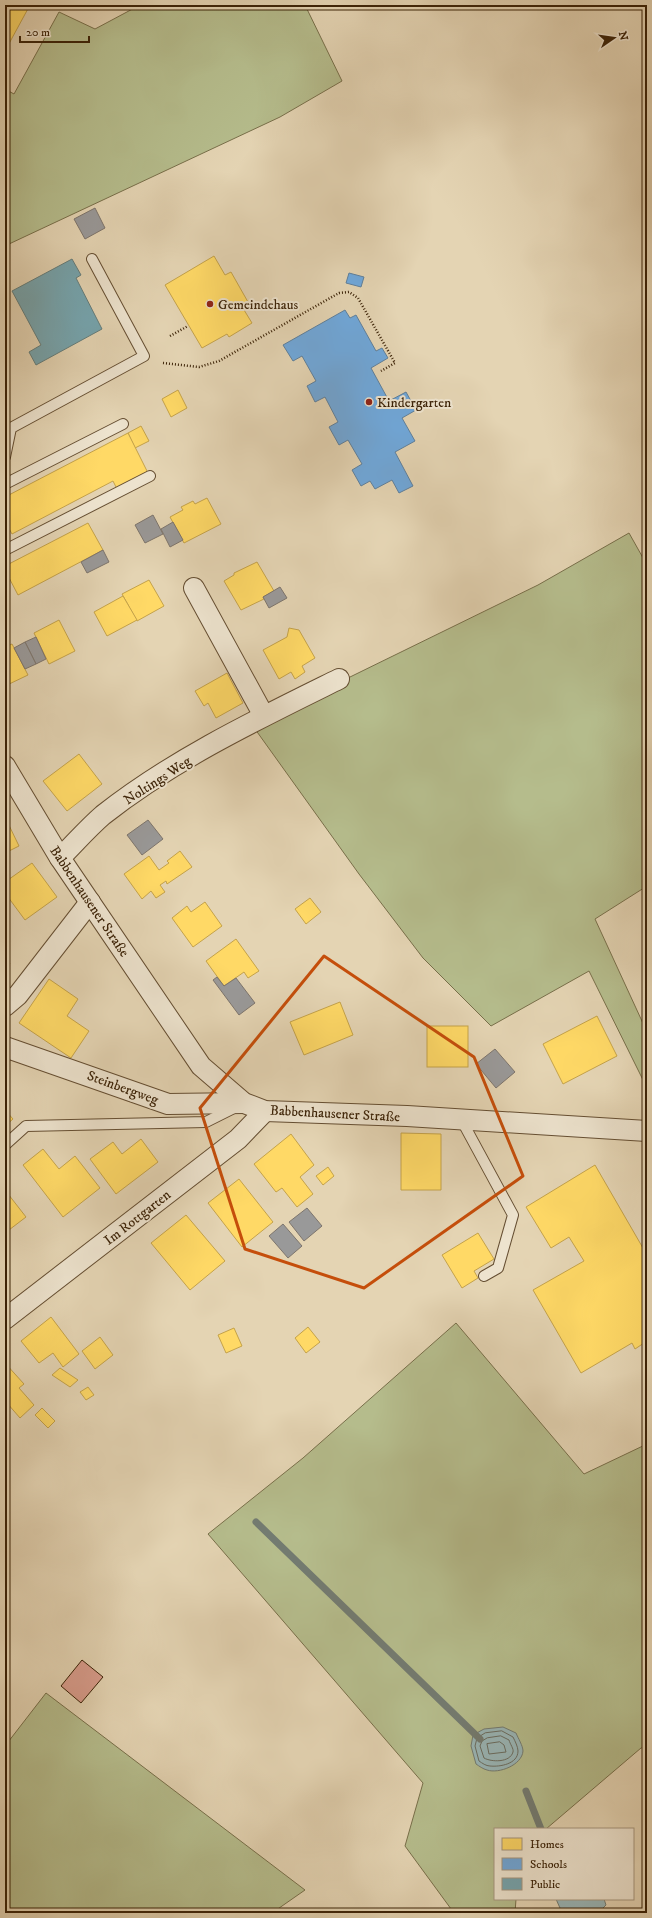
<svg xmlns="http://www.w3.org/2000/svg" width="652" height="1918" font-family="'IM FELL DW Pica',serif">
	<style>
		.green { fill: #b5bc8c; stroke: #786f4a }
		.water { fill: #99b6b7; stroke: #737b71 }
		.homes { fill: #ffd966; stroke: #c4a24a }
		.schools { fill: #6fa8dc; stroke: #5f809c }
		.public { fill: #76a5af; stroke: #647e7d }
		.industry { fill: #999; stroke: #7d756d }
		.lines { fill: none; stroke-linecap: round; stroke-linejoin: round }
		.shore { stroke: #6a6c5f; stroke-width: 1 }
		.stream { stroke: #737b71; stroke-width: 7 }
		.building { fill: #d99d8d; stroke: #3b2207 }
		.lane-casing { stroke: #654e32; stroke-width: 12 }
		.street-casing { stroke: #654e32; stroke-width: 22 }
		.path { stroke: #3b2207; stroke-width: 2.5; stroke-dasharray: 1 2; stroke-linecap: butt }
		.lane { stroke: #ede3ce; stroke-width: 10 }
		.street { stroke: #ede3ce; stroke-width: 20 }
		.marked { fill: none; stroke: #c54e0b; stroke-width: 3; stroke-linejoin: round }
		.poi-dot { fill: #8f2418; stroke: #ede3ce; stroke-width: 1.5 }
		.labels { text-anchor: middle; stroke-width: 4; stroke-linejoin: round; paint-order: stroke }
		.poi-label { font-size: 14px; fill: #3b2207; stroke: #ede3ce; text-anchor: start }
		.street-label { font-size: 14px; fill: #3b2207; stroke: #ede3ce }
	</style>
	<rect width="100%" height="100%" fill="#e4d4b3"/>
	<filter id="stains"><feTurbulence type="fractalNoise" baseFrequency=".005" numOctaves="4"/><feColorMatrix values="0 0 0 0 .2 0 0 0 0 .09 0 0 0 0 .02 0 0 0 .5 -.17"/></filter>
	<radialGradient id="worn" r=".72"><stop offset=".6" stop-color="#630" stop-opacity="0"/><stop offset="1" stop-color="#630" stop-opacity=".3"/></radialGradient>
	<g class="green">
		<path d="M 140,5 L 305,5 L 342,81 L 280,117 L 9,244 L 5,240 L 5,89 L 14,94 L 59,12 L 95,29 Z"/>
		<path d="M 629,533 L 647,565 L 647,886 L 595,919 L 647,1032 L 647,1088 L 589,971 L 491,1026 L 423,958 L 359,874 L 255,729 L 350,677 L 538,585 Z"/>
		<path d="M 456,1323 L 584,1474 L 647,1444 L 647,1747 L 641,1748 L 546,1829 L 495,1829 L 495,1899 L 516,1899 L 515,1913 L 454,1913 L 405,1846 L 423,1783 L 208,1534 L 303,1458 Z"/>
		<path d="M 46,1693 L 305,1890 L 272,1913 L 9,1913 L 5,1910 L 5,1746 Z"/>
	</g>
	<g class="water">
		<path d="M 503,1727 L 516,1733 C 518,1738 523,1746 523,1751 C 522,1765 499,1774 487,1770 C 483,1769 479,1766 476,1764 L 471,1746 L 473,1735 L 484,1729 Z"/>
		<path d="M 556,1899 L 604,1899 L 606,1905 L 598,1913 L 566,1913 L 560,1908 Z"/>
	</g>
	<g class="homes">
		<path d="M 5,5 L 30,5 L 5,51 Z"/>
		<path d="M 214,256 L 225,275 L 231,272 L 248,302 L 241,305 L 252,323 L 229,337 L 227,334 L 202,348 L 165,285 Z"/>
		<path d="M 178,390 L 187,408 L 171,417 L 162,399 Z"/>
		<path d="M 141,426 L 149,441 L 135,448 L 128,433 Z"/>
		<path d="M 128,433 L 148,473 L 117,489 L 113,481 L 12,534 L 5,521 L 5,497 Z"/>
		<path d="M 207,498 L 221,524 L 184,543 L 170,517 L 183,510 L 181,507 L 193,501 L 195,504 Z"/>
		<path d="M 88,523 L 103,550 L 18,595 L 5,570 L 5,566 Z"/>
		<path d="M 257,562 L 274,591 L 263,597 L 264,599 L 241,610 L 224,581 L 234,575 L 234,573 Z"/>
		<path d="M 149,580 L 164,606 L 137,621 L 122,594 Z"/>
		<path d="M 123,596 L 137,620 L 107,636 L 94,612 Z"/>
		<path d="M 59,620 L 75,651 L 49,664 L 34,633 Z"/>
		<path d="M 289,628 L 299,630 L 315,658 L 302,666 L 305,672 L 295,679 L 291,672 L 279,679 L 263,650 L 287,637 Z"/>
		<path d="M 12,644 L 28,675 L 5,686 L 5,647 Z"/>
		<path d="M 227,673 L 243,703 L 216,718 L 208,703 L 204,706 L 195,691 Z"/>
		<path d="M 79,754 L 102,784 L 67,811 L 43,781 Z"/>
		<path d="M 5,817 L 19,846 L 5,853 Z"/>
		<path d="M 180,851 L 192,867 L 167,884 L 166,881 L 160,885 L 165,892 L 156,898 L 151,891 L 142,899 L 124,874 L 149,856 L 159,870 L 169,863 L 167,861 Z"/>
		<path d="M 32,863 L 57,897 L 25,920 L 5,893 L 5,882 Z"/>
		<path d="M 310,898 L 321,912 L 306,924 L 295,909 Z"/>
		<path d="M 205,902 L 222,926 L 193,947 L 172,918 L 187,906 L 191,912 Z"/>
		<path d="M 236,939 L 259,971 L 248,978 L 244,972 L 224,986 L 206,961 Z"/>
		<path d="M 5,955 L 10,964 L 5,966 Z"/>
		<path d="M 49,979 L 78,999 L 67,1016 L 89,1031 L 71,1058 L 19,1023 Z"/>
		<path d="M 340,1002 L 353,1035 L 304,1055 L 290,1022 Z"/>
		<path d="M 597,1016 L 617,1056 L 563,1084 L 543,1044 Z"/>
		<rect x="427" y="1026" width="41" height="41"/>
		<path d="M 5,1110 L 13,1119 L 5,1126 Z"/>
		<path d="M 401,1133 L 441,1134 L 441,1190 L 401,1190 Z"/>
		<path d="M 291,1134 L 314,1165 L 300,1177 L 313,1194 L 297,1207 L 282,1188 L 276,1192 L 254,1164 Z"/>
		<path d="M 141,1139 L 158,1162 L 116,1194 L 90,1159 L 113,1142 L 122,1154 Z"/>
		<path d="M 43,1149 L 59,1169 L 75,1156 L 100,1188 L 63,1217 L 23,1165 Z"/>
		<path d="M 595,1165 L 647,1255 L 647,1341 L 635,1349 L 632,1343 L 581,1373 L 533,1290 L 584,1261 L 569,1237 L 551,1248 L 526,1207 Z"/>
		<path d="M 328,1167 L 334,1176 L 323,1185 L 316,1176 Z"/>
		<path d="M 239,1179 L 273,1222 L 242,1247 L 208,1203 Z"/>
		<path d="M 5,1190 L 26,1217 L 5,1233 Z"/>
		<path d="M 186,1215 L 225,1261 L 190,1290 L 151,1243 Z"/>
		<path d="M 478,1233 L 494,1259 L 474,1271 L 478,1278 L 462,1288 L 442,1255 Z"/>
		<path d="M 51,1317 L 79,1354 L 63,1367 L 53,1353 L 39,1363 L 21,1341 Z"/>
		<path d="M 308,1327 L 320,1342 L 306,1353 L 295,1338 Z"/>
		<path d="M 234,1328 L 242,1346 L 226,1353 L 218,1335 Z"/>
		<path d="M 100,1337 L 113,1355 L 95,1369 L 82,1351 Z"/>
		<path d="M 5,1363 L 24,1384 L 19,1388 L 34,1405 L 20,1418 L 7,1403 L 5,1405 Z"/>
		<path d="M 60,1368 L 78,1380 L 70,1387 L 52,1375 Z"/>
		<path d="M 88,1387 L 94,1395 L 86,1400 L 80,1392 Z"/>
		<path d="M 42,1408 L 55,1421 L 48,1428 L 35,1415 Z"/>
	</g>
	<g class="schools">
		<path d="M 349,273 L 364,277 L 361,287 L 346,283 Z"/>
		<path d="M 345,310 L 350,318 L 356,315 L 376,351 L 382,348 L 388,358 L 371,368 L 389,401 L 406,392 L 416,410 L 402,418 L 415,441 L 395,452 L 413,486 L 399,493 L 392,480 L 375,489 L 370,481 L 361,486 L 352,470 L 362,464 L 348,440 L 339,445 L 329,427 L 338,422 L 325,397 L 315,402 L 307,386 L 316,381 L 302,356 L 293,361 L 283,345 Z"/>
	</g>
	<path class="public" d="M 72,259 L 81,275 L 76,278 L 102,329 L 36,365 L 29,352 L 41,345 L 12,291 Z"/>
	<g class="industry">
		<path d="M 95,208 L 105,228 L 85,239 L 74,219 Z"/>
		<path d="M 153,515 L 163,534 L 145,543 L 135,525 Z"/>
		<path d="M 173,522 L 183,540 L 170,547 L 161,529 Z"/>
		<path d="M 103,550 L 109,562 L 87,573 L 81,562 Z"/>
		<path d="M 280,587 L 287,598 L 269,608 L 263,597 Z"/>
		<path d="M 36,637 L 46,659 L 36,664 L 25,642 Z"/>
		<path d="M 25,642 L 36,664 L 25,669 L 14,648 Z"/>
		<path d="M 148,820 L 163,839 L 142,855 L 127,835 Z"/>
		<path d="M 217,977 L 224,986 L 236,978 L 255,1003 L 239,1015 L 213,980 Z"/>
		<path d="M 495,1049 L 515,1072 L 496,1088 L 476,1064 Z"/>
		<path d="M 307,1208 L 322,1226 L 304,1241 L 289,1222 Z"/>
		<path d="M 283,1224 L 302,1246 L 288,1258 L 269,1236 Z"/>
	</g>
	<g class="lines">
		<g class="shore">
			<path d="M 502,1731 L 513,1737 C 515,1741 518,1747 518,1751 C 518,1764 500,1767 490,1766 C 486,1766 482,1763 479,1761 L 475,1746 L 477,1738 L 485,1733 Z"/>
			<path d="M 501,1736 L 509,1740 C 510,1744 514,1749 513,1752 C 510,1763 491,1762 484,1758 L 480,1746 L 482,1741 L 487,1738 Z"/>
			<path d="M 500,1742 L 504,1745 L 506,1752 L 489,1754 L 487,1744 Z"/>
		</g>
		<g class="stream">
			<path d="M 256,1522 L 480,1739"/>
			<path d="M 526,1791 L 541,1829"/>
		</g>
	</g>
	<path class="building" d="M 82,1660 L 103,1677 L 81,1703 L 61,1686 Z"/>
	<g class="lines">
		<defs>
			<g id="lane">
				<path d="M 5,457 L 11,428 L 144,356 L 92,259"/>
				<path d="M 5,484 L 123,424"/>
				<path d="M 5,550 L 150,476"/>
				<path d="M 462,1121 L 513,1215 L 498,1268 L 484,1276"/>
				<path d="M 5,1145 L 26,1126 L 206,1122 L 236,1107"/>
			</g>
			<g id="street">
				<path d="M 194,588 L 264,716"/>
				<path d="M 5,766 L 60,858 L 201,1066 L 244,1103 L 265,1111 L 407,1116 L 647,1131"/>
				<path d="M 60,858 C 74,844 88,828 103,815 C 174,759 258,719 339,679"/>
				<path d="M 5,1006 L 18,995 L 90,902"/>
				<path d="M 5,1047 L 168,1104 L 244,1103"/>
				<path d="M 5,1319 L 238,1139 L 265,1111"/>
			</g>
		</defs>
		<use href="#lane" class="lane-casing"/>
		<use href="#street" class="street-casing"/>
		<g class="path">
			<path d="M 170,336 L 188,326"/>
			<path d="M 163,363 L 199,367 L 219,361 L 339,293 L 349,292 L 358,298 L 395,363 L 381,371"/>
		</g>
		<use href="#lane" class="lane"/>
		<use href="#street" class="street"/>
	</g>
	<path class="marked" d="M 324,956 L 474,1057 L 523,1176 L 364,1288 L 245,1249 L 200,1108 Z"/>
	<g class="poi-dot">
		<circle cx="210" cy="304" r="4"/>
		<circle cx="369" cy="402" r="4"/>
	</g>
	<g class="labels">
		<g class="poi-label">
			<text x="218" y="309">Gemeindehaus</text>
			<text x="377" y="407">Kindergarten</text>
		</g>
		<g class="street-label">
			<text transform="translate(157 780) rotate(-33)" y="5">Noltings Weg</text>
			<text transform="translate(90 901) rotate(56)" y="5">Babbenhausener Straße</text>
			<text transform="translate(123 1087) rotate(20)" y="5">Steinbergweg</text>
			<text transform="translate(335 1113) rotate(3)" y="5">Babbenhausener Straße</text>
			<text transform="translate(137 1217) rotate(-38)" y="5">Im Rottgarten</text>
		</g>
	</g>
	<rect width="652" height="1918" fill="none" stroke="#e4d4b3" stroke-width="20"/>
	<rect x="6" y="6" width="640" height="1906" fill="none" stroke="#3b2207" stroke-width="2"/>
	<rect x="10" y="10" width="632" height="1898" fill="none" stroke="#3b2207"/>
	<rect x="494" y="1828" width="140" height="72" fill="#ede3ce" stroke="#a6967e"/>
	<rect x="502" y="1838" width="20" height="12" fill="#ffd966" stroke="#a6967e"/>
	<text x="530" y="1848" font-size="12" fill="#3b2207">Homes</text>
	<rect x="502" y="1858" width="20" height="12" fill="#6fa8dc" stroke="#a6967e"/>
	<text x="530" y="1868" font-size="12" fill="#3b2207">Schools</text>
	<rect x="502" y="1878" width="20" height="12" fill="#76a5af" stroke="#a6967e"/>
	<text x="530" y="1888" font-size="12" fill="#3b2207">Public</text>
	<g transform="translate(614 38) rotate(77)" stroke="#ede3ce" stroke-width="3" paint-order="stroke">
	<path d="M0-3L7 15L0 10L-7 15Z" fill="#3b2207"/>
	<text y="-6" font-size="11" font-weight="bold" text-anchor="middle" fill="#3b2207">N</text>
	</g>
	<path d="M20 36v6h69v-6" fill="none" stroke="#3b2207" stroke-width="2"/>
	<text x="26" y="36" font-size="12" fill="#3b2207" stroke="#ede3ce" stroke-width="3" paint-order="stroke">20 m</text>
	<rect width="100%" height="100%" filter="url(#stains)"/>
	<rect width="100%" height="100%" fill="url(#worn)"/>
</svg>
